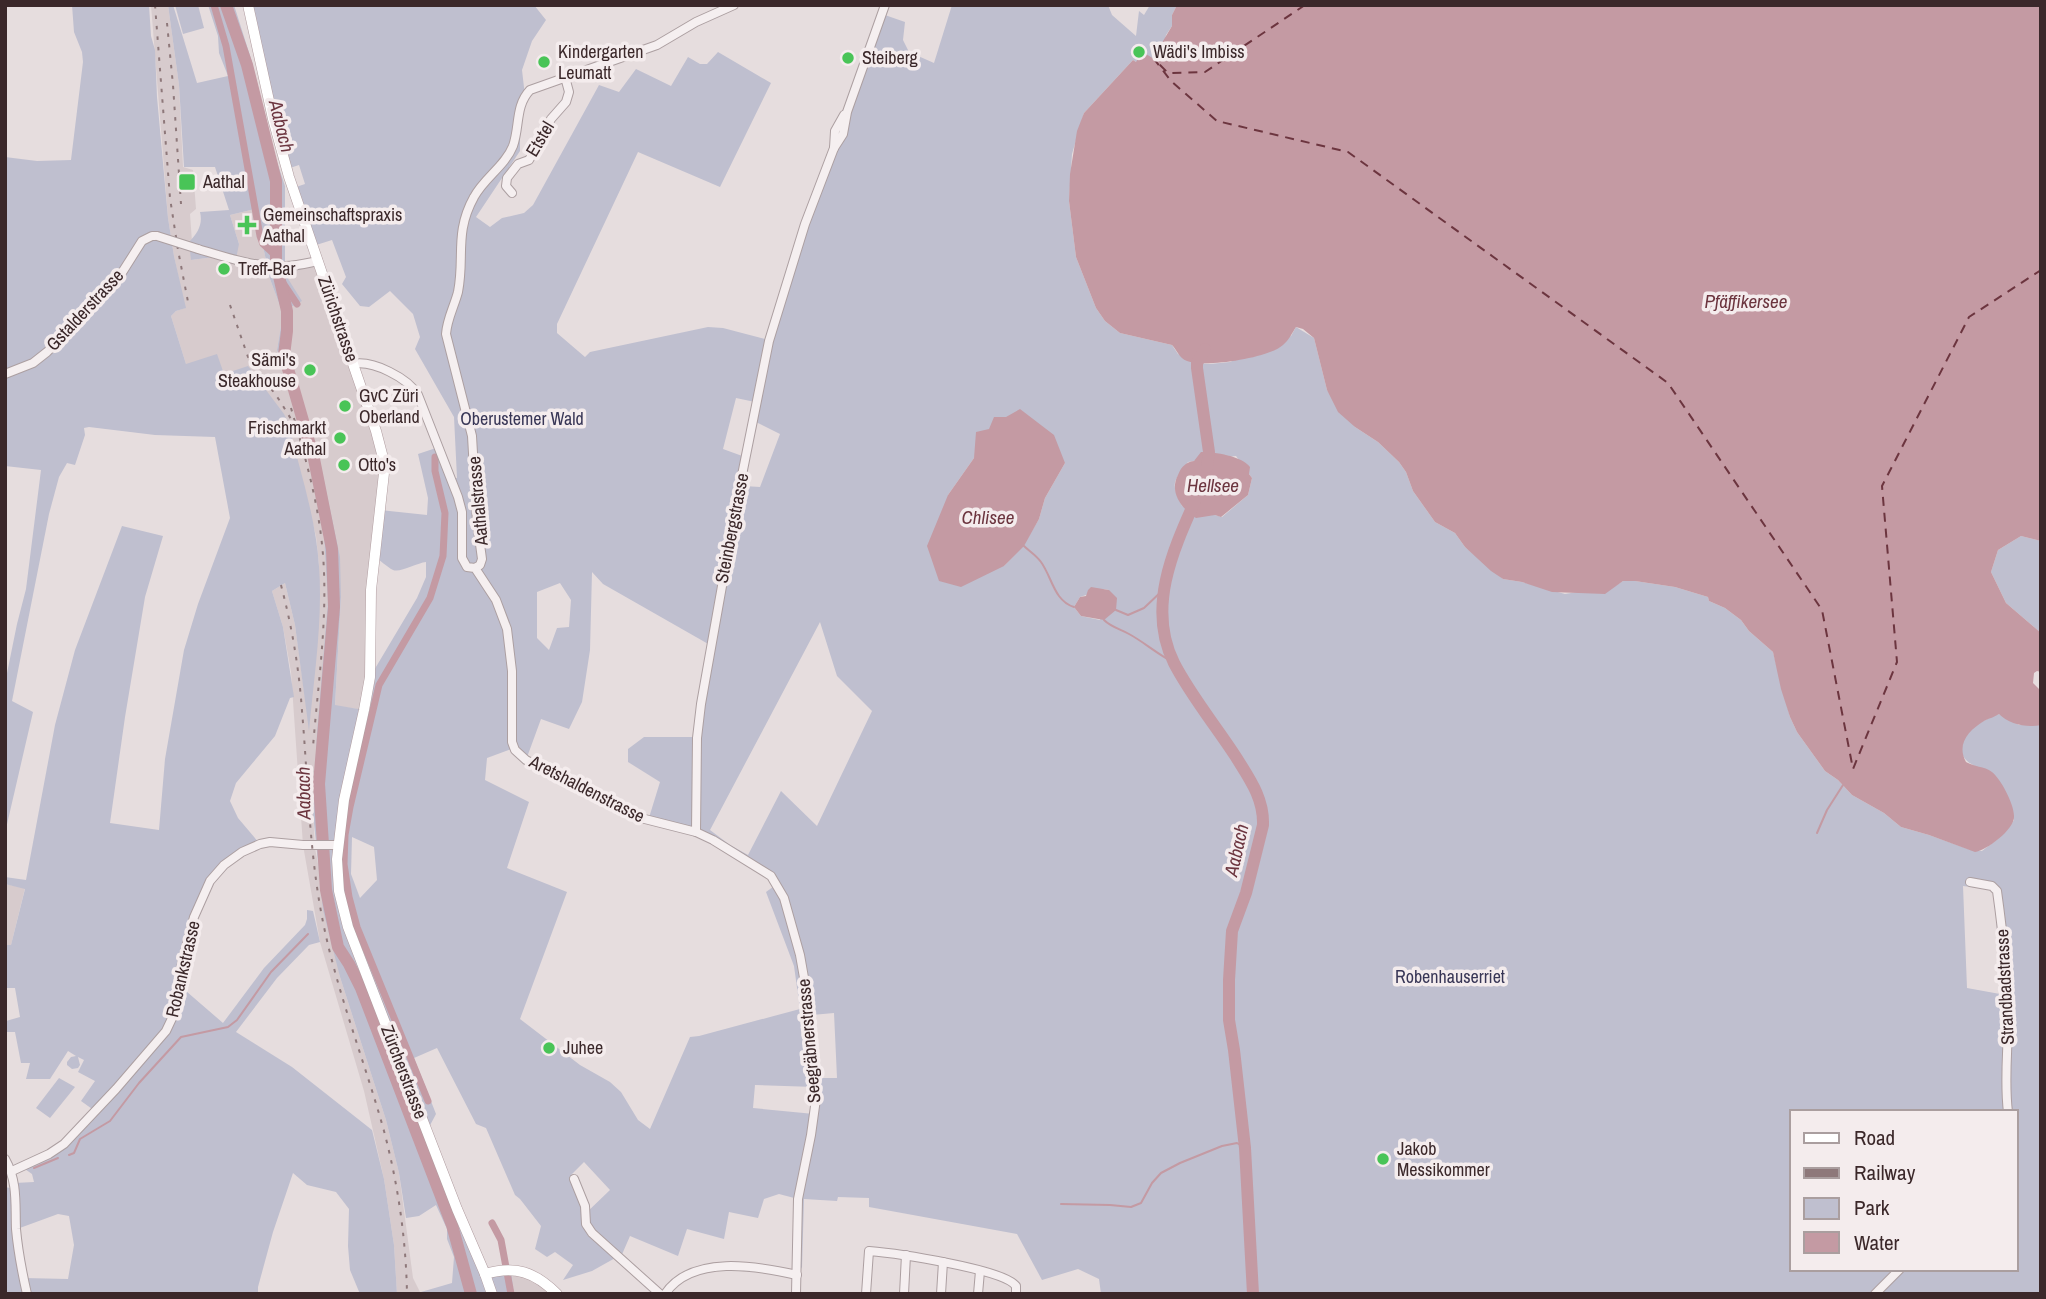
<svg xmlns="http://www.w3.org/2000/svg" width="2046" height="1299" font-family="'Archivo Narrow',sans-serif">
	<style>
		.built { fill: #d7cbcd }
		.green { fill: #bfbfcf; fill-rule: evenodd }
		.water { fill: #c49aa3 }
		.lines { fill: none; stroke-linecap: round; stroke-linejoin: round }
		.stream { stroke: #c49aa3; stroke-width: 2 }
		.canal { stroke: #c49aa3; stroke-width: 7 }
		.river { stroke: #c49aa3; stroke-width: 12 }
		.ferry { stroke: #6c353f; stroke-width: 2; stroke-dasharray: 9 7; stroke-linecap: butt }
		.minor-casing { stroke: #ac9fa1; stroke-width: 10 }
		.major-casing { stroke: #b19da0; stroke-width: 11 }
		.minor { stroke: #f5eff0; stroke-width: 8 }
		.major { stroke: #fff; stroke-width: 10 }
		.rail { stroke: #8e787a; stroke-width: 2; stroke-dasharray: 3.5 7; stroke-linecap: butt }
		.minor-bridge-casing { stroke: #ac9fa1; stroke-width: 10; stroke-linecap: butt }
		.minor-bridge { stroke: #f5eff0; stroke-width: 8 }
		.poi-dot { fill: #49c457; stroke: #f4eced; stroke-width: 2.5 }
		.labels { text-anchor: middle; stroke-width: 7; stroke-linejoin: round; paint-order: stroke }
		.poi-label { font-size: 18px; fill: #3b282a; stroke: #f4eced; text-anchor: start }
		.street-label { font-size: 18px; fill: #3b282a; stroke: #f4eced }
		.park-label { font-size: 18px; fill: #383656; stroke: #f4eced }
		.water-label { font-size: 19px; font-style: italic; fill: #6c353f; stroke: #f4eced }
	</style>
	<rect width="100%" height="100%" fill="#e6ddde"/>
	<g class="built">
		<path d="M 151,5 L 168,5 L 179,85 L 183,167 L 193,170 L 196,209 L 190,214 L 192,242 L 191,260 L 222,256 L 239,244 L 230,215 L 255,209 L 270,279 L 283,314 L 277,350 L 307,451 L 320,508 L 327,564 L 328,601 L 325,649 L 314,784 L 313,814 L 315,848 L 340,977 L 386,1120 L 399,1173 L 413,1278 L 421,1294 L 397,1294 L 394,1245 L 384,1179 L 364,1091 L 320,942 L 303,845 L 291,672 L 283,627 L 272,591 L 285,583 L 295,625 L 309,726 L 319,565 L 316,536 L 287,420 L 224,374 L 186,364 L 171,316 L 176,311 L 185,308 L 174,256 L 168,218 Z"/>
		<path d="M 318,261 L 382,454 L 364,710 L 335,706 L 341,597 L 319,457 L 288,355 L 292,320 L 289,282 L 285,274 L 285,266 Z"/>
		<path d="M 5,884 L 25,888 L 11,945 L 5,945 Z"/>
		<path d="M 511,1269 L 557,1294 L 514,1294 Z"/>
	</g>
	<g class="green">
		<path d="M 72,5 L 149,5 L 151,36 L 155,50 L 157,97 L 168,218 L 174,256 L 186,308 L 176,311 L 171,316 L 186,364 L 217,354 L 224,374 L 248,366 L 284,414 L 287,420 C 299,467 316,518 319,566 C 323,621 314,676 309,731 L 295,625 L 285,583 L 272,591 L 283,627 L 294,697 L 290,698 L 275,736 L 236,783 L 230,801 L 238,818 L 260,844 L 242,852 L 205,890 L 179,985 L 223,1023 L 264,968 L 305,925 L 307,919 L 307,910 L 313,911 L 320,942 L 309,945 L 277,978 L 236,1032 L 292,1067 L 372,1130 L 384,1179 L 394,1245 L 397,1294 L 360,1294 L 350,1270 L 348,1246 L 349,1209 L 336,1192 L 307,1185 L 293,1173 L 273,1232 L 258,1287 L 258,1294 L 5,1294 L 5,1187 L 15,1189 L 15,1183 L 34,1182 L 32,1174 L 22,1167 L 49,1155 L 95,1111 L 81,1101 L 95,1081 L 78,1072 L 84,1060 L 78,1057 L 80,1065 L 78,1068 L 72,1069 L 67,1065 L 67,1062 L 71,1057 L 76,1056 L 68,1051 L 50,1079 L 26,1079 L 30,1063 L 21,1063 L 15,1032 L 5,1032 L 6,1021 L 20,1017 L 15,988 L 5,988 L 5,945 L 11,945 L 25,889 L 5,884 L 5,877 L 26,880 L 55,725 L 75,650 L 122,526 L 163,536 L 145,597 L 125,717 L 110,823 L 159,830 L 165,759 L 184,650 L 198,604 L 230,518 L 215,437 L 155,435 L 89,427 L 84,428 L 85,435 L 75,465 L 67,463 L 59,477 L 49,514 L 12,701 L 33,712 L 5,833 L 5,683 L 17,624 L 26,589 L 41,470 L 5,466 L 5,157 L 37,161 L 71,160 L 83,62 L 82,52 L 74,32 ZM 58,1214 L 69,1216 L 74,1245 L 68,1279 L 24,1278 L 17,1229 Z"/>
		<path d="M 168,5 L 173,5 L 197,83 L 228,76 L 219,53 L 218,36 L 208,5 L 234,5 L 252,62 L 276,159 L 285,186 L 285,274 L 302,301 L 291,307 L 292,320 L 288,355 L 319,457 L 340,557 L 341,597 L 335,705 L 364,710 L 370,677 L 417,598 L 426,577 L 426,562 C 417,563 400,573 393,570 C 387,567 380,560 374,556 L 380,510 L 427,515 L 428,498 L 418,454 L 439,447 L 452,478 L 457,478 L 454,417 L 415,349 L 420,337 L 413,314 L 390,291 L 369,307 L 360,306 L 342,284 L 346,277 L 332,240 L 313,246 L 293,188 L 305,184 L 299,165 L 290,168 L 268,81 L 253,5 L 534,5 L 546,20 L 532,41 L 522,70 L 525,96 L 516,133 L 520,135 L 520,151 L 476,217 L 490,227 L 502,218 L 524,213 L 533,205 L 599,85 L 619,92 L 636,69 L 671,86 L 688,57 L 700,64 L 707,64 L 718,52 L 771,83 L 720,187 L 638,152 L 557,324 L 557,333 L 585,357 L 590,352 L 708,327 L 723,328 L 769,340 L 840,122 L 882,14 L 905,22 L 903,40 L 909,52 L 934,63 L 952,5 L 1108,5 L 1112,15 L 1136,36 L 1139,11 L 1144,15 L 1150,5 L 1177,5 L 1172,15 L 1172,26 L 1166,35 L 1163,50 L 1154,59 L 1136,62 L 1133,60 L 1084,113 L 1072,154 L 1069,201 L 1076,257 L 1096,308 L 1105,321 L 1120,333 L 1172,345 L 1178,354 L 1197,363 L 1210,364 L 1230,362 L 1291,336 L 1296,327 L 1314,338 L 1327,390 L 1355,427 L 1378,442 L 1399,462 L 1406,472 L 1413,491 L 1435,522 L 1455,533 L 1465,547 L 1503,579 L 1522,582 L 1565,594 L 1615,586 L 1623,581 L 1635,581 L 1675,587 L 1708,597 L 1709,601 L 1725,608 L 1741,620 L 1749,631 L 1773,652 L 1790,717 L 1797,732 L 1825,771 L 1838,780 L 1852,795 L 1884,813 L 1901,827 L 1929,835 L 1968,849 L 1982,851 C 1994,842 2006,833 2014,820 L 1984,769 C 1965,765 1952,750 1969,732 C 1977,723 1988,718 1999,714 L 2019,725 L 2041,725 L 2041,1294 L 1101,1294 L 1099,1279 L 1078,1269 L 1042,1280 L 1017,1234 L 869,1207 L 869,1198 L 838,1197 L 837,1201 L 804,1199 L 802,1267 L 797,1275 L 798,1199 L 779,1194 L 764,1199 L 758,1218 L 729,1212 L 724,1239 L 687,1229 L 678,1256 L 630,1236 L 620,1259 L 617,1257 L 592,1271 L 563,1280 L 573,1265 L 555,1252 L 547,1257 L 535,1249 L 541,1226 L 520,1199 L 515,1195 L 486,1128 L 476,1124 L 437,1048 L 414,1058 L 436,1114 L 427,1131 L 485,1273 L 511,1269 L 514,1294 L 421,1294 L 421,1292 L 452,1283 L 454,1257 L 447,1239 L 447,1229 L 436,1205 L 419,1216 L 406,1218 L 399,1173 L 386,1120 L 340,977 L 323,910 L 313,814 L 317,733 L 328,601 L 324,535 L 307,451 L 277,350 L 283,314 L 270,279 L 255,209 L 230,215 L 239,244 L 236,259 L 222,256 L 191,260 L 189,242 C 198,233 203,224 200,212 L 229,210 L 215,167 L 184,167 L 179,85 ZM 736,398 L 755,402 L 756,422 L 780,434 L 760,487 L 744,486 L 745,457 L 723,449 ZM 989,429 L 1065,463 L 1045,498 L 1039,519 L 1023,546 L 1004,566 L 948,495 L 974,458 ZM 1209,452 L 1227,457 L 1236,456 L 1252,478 L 1248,495 L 1222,517 L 1182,506 C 1171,482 1172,484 1188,462 L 1194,461 ZM 592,572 L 603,584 L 710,645 L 697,737 L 644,737 L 628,749 L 628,762 L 660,782 L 648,821 L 713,840 L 777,884 L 766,892 L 794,966 L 800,1009 L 699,1036 L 690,1037 L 650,1129 L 638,1120 L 621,1092 L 610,1082 L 580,1065 L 520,1019 L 567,892 L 507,868 L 529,802 L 485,780 L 487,758 L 514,748 L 526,760 L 541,719 L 569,729 L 582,702 L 590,650 ZM 560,583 L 571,600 L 569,627 L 557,628 L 549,650 L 537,638 L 537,592 ZM 1104,589 L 1109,590 L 1100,620 L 1081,616 L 1074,607 L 1080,597 ZM 820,622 L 837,676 L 872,711 L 817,826 L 781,791 L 748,855 L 730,845 L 710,830 ZM 352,837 L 374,847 L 377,880 L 360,898 L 351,874 ZM 1963,886 L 1995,890 L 2000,994 L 1967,988 ZM 834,1013 L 837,1078 L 818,1078 L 812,1015 ZM 755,1085 L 815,1087 L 814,1114 L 753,1108 ZM 1792,1112 L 2016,1112 L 2016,1269 L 1792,1269 ZM 584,1162 L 610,1190 L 585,1214 L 585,1206 L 571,1175 Z"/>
		<path d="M 175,5 L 198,5 L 204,28 L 183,34 Z"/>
		<path d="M 2021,536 L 2041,541 L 2041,633 L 2006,603 L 1991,572 L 1998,550 Z"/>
		<path d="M 59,1078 L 75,1087 L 50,1118 L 36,1108 Z"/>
	</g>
	<g class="water">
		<path d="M 1177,5 L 2041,5 L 2041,541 L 2021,536 L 1998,550 L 1991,572 L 2006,603 L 2041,633 L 2041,672 L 2037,671 L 2034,673 L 2033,683 L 2041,691 L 2041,725 C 2026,728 2009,724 1999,714 C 1993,718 1989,718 1984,721 C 1969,730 1956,744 1966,762 C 1974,767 1984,766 1992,772 C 2001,779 2014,804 2014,816 C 2015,829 1987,850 1975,852 L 1929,835 L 1901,827 L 1884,813 L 1852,795 L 1838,780 L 1825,771 L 1797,732 L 1790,717 L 1781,689 L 1773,652 L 1749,631 L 1741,620 L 1725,608 L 1709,601 L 1708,597 L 1675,587 L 1635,581 L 1623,581 L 1605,594 L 1552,592 L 1522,582 L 1503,579 L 1491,571 L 1465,547 L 1455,533 L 1435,522 L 1413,491 L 1406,472 L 1399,462 L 1378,442 L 1355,427 L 1338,412 L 1327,390 L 1314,338 L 1303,329 L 1296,327 C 1292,333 1289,340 1283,345 C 1269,358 1205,368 1187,361 C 1179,358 1177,350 1172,345 L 1120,333 L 1105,321 L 1096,308 L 1076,257 L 1069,201 L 1070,174 L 1077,131 L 1084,113 L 1133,60 L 1136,62 L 1143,52 L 1154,59 L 1164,47 L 1163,41 L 1172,26 L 1172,15 Z"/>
		<path d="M 1020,409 L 1054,435 L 1065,463 L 1045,498 L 1039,519 L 1024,546 L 1004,566 L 961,587 L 939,581 L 927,546 L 948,495 L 974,458 L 976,432 L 989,429 L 994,417 L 1006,417 Z"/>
		<path d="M 1201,452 C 1215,452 1242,456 1250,467 L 1249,474 L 1252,478 L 1248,495 L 1221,517 L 1215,515 L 1196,518 C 1181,508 1169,492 1178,475 C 1181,467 1186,462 1194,461 Z"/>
		<path d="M 1091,587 L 1109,590 L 1117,598 L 1116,610 L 1104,620 L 1081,616 L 1074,607 L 1080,597 L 1086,596 L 1088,590 Z"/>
	</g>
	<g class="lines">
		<g class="stream">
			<path d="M 1024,546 C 1029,551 1036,555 1041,562 C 1052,577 1054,601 1074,607"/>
			<path d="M 1116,610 L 1128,615 L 1144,608 L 1163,590"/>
			<path d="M 1104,620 C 1111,627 1120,629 1129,634 C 1144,642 1157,654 1173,662"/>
			<path d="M 1817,833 L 1827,810 L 1843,785"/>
			<path d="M 69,1155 L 74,1153 L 80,1139 L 110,1121 L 139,1083 L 181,1037 L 228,1027 L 237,1020 L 271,972 L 308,934"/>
			<path d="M 34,1168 L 58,1158"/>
			<path d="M 1061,1204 L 1110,1205 L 1131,1207 L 1141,1203 L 1152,1183 L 1161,1173 L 1180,1163 L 1222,1146 L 1237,1143 L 1245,1148"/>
		</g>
		<g class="canal">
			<path d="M 214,5 L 226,46 L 260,236 L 263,244 L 275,255"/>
			<path d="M 279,277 L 297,304"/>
			<path d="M 428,1101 L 357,927 L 349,897 L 344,864 L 345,835 L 350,807 L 379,685 L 430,598 L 443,556 L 445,513 L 435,471 L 435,457"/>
			<path d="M 492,1223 L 501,1240 L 511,1294"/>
		</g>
		<g class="river">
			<path d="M 226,5 L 247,65 L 276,181 L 276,259"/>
			<path d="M 278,272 L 287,311 L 287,331 L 284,355 L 314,459 L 332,549 L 334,607 L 319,784 L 326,890 L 338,947 L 349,964 L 361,988 L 452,1225 L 471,1294"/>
			<path d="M 1205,349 L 1197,363 L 1197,368 L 1209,452 L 1207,467"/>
			<path d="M 1195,501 C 1172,552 1147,609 1174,663 C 1191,696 1216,726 1236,757 C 1249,778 1264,798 1263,825 L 1246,893 L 1232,931 L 1229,980 L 1229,1020 L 1234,1050 L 1245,1148 L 1253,1294"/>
		</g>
		<path class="ferry" d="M 1305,5 L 1205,72 L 1168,73 L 1154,59 L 1171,81 L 1217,121 L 1348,152 L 1668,383 L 1822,610 L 1853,769 L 1897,662 L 1882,486 L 1969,317 L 2041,270"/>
		<defs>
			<g id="minor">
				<path d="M 834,148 L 835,131 L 844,115"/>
				<path d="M 512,193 L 506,186 L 507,178 L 518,164 L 529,160 L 551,119 L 566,102 L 569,92 L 565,77"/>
				<path d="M 198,249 C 225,257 257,268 285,266 C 297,266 308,263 318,261"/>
				<path d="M 353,364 C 373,360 408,378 418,395 L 458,497 L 462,512 L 462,558 L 467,567 L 475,568 L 496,600 L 507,629 L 512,671 L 512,742 L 515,750 L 526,760 L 633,816 L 696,832"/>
				<path d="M 5,374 L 33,363 L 47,352 L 107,292 L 123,271 L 142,241 L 152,236 L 157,236"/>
				<path d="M 475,568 L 480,565 L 482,559 L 477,522 L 472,436 L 446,334 C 447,319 454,307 458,292 C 465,257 454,233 474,197 C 484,178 505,166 513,146 C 520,126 515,106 530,90 L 657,45 L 696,22 L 734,5"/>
				<path d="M 1970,882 L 1992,886 L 1997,891 C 2003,934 2008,977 2008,1020 C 2008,1051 2004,1081 2008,1112"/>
				<path d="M 5,1159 C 18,1182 15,1204 16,1229 C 18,1251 22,1272 27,1294"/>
				<path d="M 12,1171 L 49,1154 L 64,1144 L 116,1089 L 166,1031 L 175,1012 L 182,963 L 194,917 L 210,881 L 224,865 L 242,852 L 260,844 L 270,842 L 303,845 L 338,845"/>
				<path d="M 574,1179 L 585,1206 L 586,1224 L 592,1233 L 660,1294"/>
				<path d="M 665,1294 C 692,1254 757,1266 797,1275"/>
				<path d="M 796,1294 L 798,1199 L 811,1135 L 816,1099 L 807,1020 L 806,989 L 800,955 L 784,898 L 771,876 L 713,840 L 696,832 L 697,738 L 701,704 L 740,485 L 769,341 L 805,224 L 834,148 L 843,134 L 847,112 L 885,5"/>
				<path d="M 866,1294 L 869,1251 C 894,1253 1004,1269 1016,1286 L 1016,1294"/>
				<path d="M 904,1294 L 906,1255"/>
				<path d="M 941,1294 L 943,1262"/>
				<path d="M 978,1294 L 980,1271"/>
				<path d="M 1875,1294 L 1900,1269"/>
			</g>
			<g id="major">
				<path d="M 248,5 L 273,119 L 289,177 L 376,431 L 382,454 L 384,473 L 371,590 L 370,677 L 364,710 L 344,800 L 337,859 L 339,891 L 348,927 L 457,1209 L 485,1274 L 492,1294"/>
				<path d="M 485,1274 C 515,1265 535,1272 557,1294"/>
			</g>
		</defs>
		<use href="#minor" class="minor-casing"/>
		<use href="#major" class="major-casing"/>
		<use href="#minor" class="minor"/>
		<use href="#major" class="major"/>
		<g class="rail">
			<path d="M 155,5 L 170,198 L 178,250 L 189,307"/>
			<path d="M 167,23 L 173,85 L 181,204"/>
			<path d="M 230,305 L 248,357 L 280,401 L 291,419"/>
			<path d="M 291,408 C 305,456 319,504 323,555 C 328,619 318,683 313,747"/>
			<path d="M 281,585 C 292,627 299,668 302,711 C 308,780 309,849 322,917 C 336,990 364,1059 384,1131 C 398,1184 406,1239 407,1294"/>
		</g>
		<defs>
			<path id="minor-bridge" d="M 157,236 L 198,249"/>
		</defs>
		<use href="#minor-bridge" class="minor-bridge-casing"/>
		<use href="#minor-bridge" class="minor-bridge"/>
	</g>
	<g class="poi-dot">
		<circle cx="1139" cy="52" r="7"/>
		<circle cx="848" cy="58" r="7"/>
		<circle cx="544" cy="62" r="7"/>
		<rect x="178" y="173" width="18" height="18" rx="3.5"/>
		<path d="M243.5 214.5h7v7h7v7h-7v7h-7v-7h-7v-7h7z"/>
		<circle cx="224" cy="269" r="7"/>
		<circle cx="310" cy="370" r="7"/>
		<circle cx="345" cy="406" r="7"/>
		<circle cx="340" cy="438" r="7"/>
		<circle cx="344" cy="465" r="7"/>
		<circle cx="549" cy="1048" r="7"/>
		<circle cx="1383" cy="1159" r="7"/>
	</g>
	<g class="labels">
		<g class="poi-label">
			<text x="558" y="58">Kindergarten<tspan x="558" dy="21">Leumatt</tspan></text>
			<text x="1153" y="58">Wädi's Imbiss</text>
			<text x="862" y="64">Steiberg</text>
			<text x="203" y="188">Aathal</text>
			<text x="263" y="221">Gemeinschaftspraxis<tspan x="263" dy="21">Aathal</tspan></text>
			<text x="238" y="275">Treff-Bar</text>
			<text x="296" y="366" text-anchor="end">Sämi's<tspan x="296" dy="21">Steakhouse</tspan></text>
			<text x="359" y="402">GvC Züri<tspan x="359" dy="21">Oberland</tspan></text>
			<text x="326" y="434" text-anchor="end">Frischmarkt<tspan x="326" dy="21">Aathal</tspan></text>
			<text x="358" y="471">Otto's</text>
			<text x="563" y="1054">Juhee</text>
			<text x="1397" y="1155">Jakob<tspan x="1397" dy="21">Messikommer</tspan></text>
		</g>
		<g class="street-label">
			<text transform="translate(540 139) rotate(-59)" y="6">Etstel</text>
			<text transform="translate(85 310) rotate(-47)" y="6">Gstalderstrasse</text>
			<text transform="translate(338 319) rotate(71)" y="6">Zürichstrasse</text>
			<text transform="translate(478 501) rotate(-95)" y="6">Aathalstrasse</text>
			<text transform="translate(732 528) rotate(-79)" y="6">Steinbergstrasse</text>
			<text transform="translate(587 789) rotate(27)" y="6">Aretshaldenstrasse</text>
			<text transform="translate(183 969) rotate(-77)" y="6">Robankstrasse</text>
			<text transform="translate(2005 987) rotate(-93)" y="6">Strandbadstrasse</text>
			<text transform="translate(809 1041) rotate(-95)" y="6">Seegräbnerstrasse</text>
			<text transform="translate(404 1072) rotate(69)" y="6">Zürcherstrasse</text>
		</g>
		<g class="park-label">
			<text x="522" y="425">Oberustemer Wald</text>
			<text x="1450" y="983">Robenhauserriet</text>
		</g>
		<g class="water-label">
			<text transform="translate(282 126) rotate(76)" y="7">Aabach</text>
			<text x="1746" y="308">Pfäffikersee</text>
			<text x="1213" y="492">Hellsee</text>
			<text x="988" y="524">Chlisee</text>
			<text transform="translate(303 793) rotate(-91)" y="7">Aabach</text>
			<text transform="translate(1236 850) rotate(-77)" y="7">Aabach</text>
		</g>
	</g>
	<rect width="2046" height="1299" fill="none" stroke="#3b282a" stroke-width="14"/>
	<rect x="1790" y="1110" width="228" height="161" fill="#f4eced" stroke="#aa9e9f" stroke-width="2"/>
	<rect x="1804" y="1133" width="35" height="10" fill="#ffffff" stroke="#aa9e9f" stroke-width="2"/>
	<text x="1854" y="1145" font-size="21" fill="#3b282a">Road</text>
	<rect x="1804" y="1168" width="35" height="10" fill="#8e787a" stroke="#aa9e9f" stroke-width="2"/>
	<text x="1854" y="1180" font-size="21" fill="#3b282a">Railway</text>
	<rect x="1804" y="1198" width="35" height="21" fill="#bfbfcf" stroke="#aa9e9f" stroke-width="2"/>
	<text x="1854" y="1215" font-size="21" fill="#3b282a">Park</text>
	<rect x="1804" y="1232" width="35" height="21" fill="#c49aa3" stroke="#aa9e9f" stroke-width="2"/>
	<text x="1854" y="1250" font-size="21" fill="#3b282a">Water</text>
</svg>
